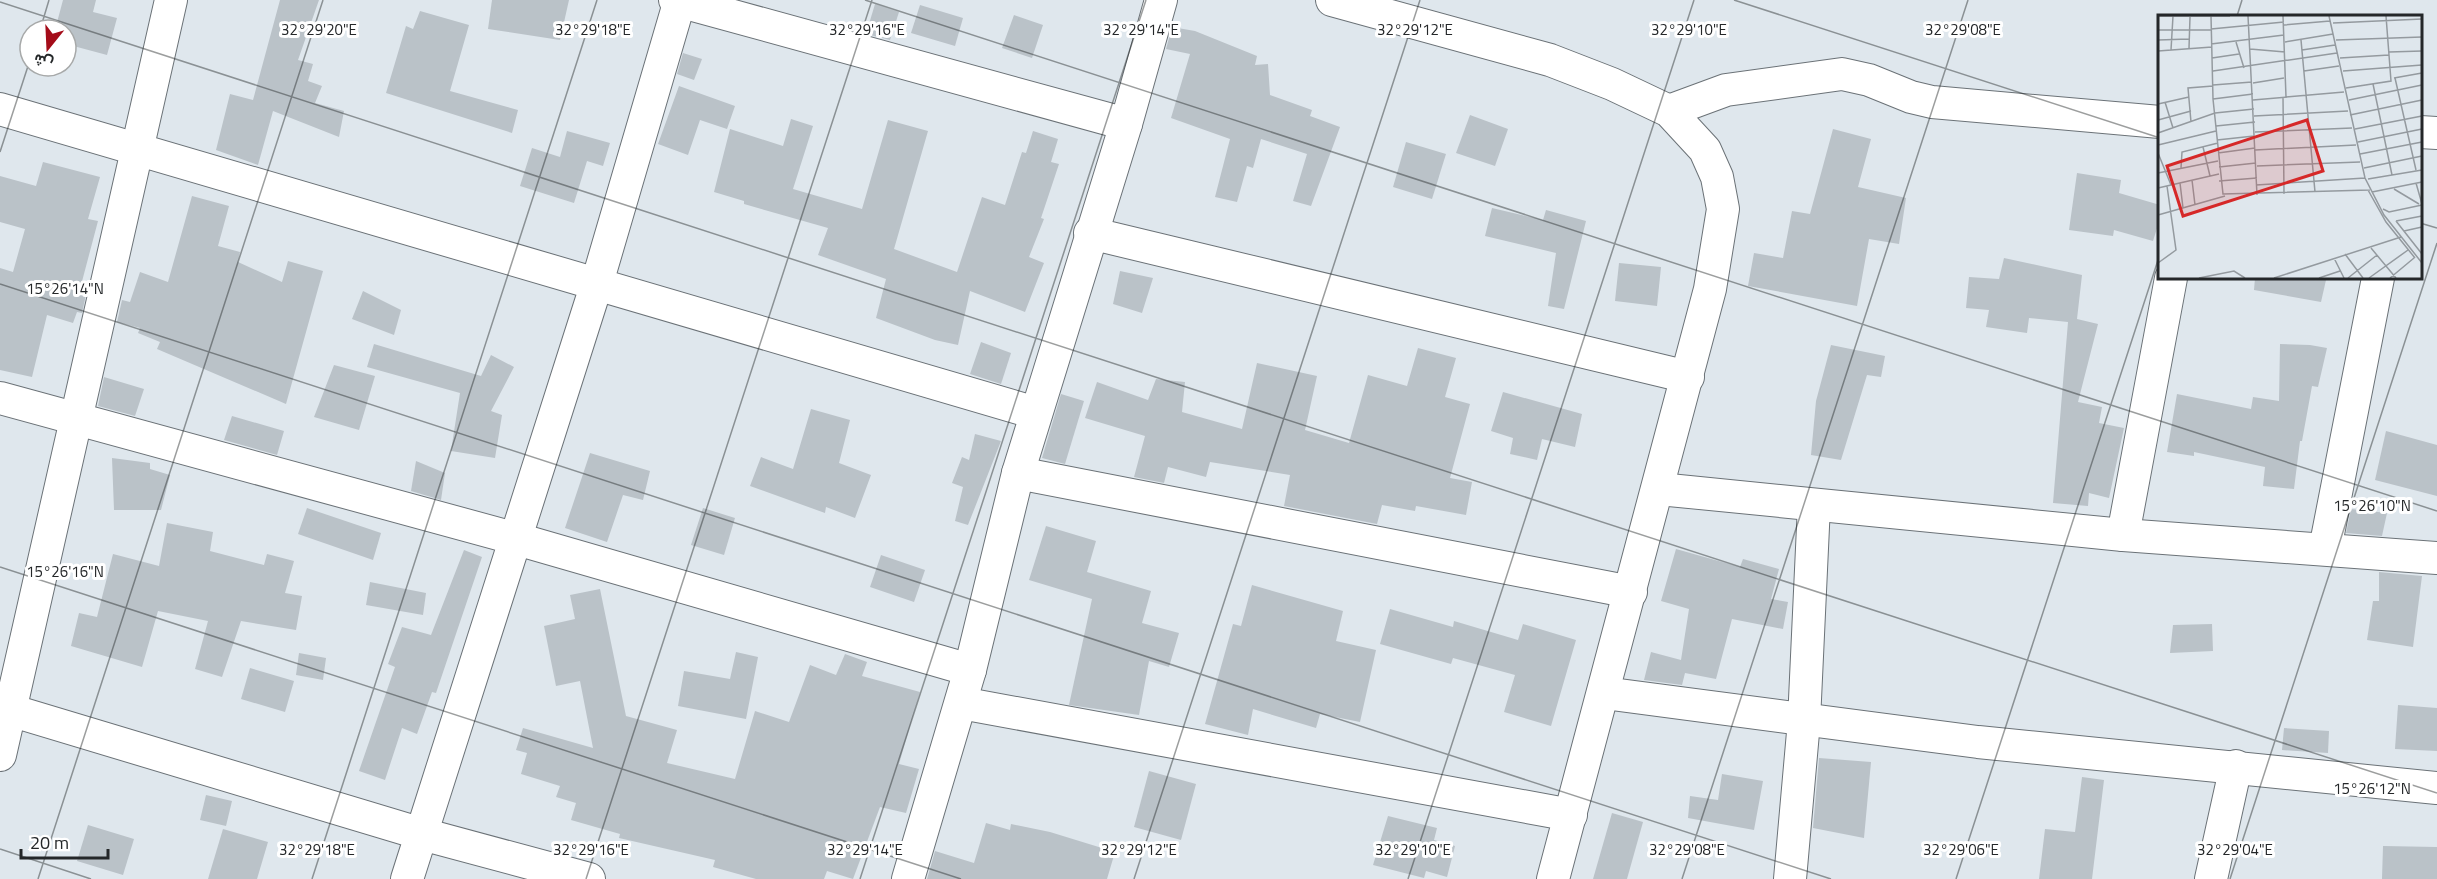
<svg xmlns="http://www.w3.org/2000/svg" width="2437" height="879" font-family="'Titillium Web',Vazirmatn,sans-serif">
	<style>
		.building { fill: #bac2c8 }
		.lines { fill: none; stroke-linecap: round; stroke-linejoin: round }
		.minor-casing { stroke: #6b7277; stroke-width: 34 }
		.minor { stroke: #fff; stroke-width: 32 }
		.ticks { fill: none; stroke: #242729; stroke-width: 1.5; stroke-opacity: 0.45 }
		.inset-road { fill: none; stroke: #949a9f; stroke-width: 1.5 }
		.view { fill: #d62828; fill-opacity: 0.15; stroke: #d62828; stroke-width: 3 }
		.inset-edge { fill: none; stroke: #242729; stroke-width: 3 }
		.ticks-label { font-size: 15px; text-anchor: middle; fill: #242729; stroke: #fff; stroke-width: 6; stroke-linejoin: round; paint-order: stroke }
	</style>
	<rect width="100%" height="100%" fill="#dfe7ed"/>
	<g class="building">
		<path d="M 63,0 L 96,0 L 93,12 L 117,18 L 107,55 L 66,44 L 66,30 L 55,30 Z"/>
		<path d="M 280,0 L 319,0 L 298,60 L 313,64 L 308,81 L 322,86 L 315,103 L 344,111 L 339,137 L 273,111 L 258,165 L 216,150 L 230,94 L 253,100 Z"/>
		<path d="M 492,0 L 569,0 L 560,40 L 488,29 Z"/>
		<path d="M 875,4 L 899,12 L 890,40 L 866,34 Z"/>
		<path d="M 920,5 L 963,18 L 955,46 L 911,33 Z"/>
		<path d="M 420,11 L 469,25 L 450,91 L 518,110 L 512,133 L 386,93 L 406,26 L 413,29 Z"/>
		<path d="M 1014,15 L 1043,25 L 1032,58 L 1002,48 Z"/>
		<path d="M 1172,27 L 1195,31 L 1257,56 L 1255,65 L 1268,64 L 1270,95 L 1312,110 L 1310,116 L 1340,127 L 1311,206 L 1293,201 L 1307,154 L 1261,139 L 1253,168 L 1247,166 L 1237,202 L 1215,197 L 1230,139 L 1171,118 L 1190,54 L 1166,49 Z"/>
		<path d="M 683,53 L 702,59 L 694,80 L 677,74 Z"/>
		<path d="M 679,86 L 735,106 L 727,129 L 700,120 L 688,155 L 658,144 Z"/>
		<path d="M 1470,115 L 1508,129 L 1495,166 L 1456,153 Z"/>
		<path d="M 791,119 L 813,126 L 793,189 L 862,209 L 888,120 L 928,131 L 894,249 L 957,272 L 982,197 L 1005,205 L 1022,152 L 1026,153 L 1033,131 L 1058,139 L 1051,162 L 1059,164 L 1041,218 L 1044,219 L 1029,257 L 1044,263 L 1025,312 L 970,291 L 958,345 L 935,340 L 876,318 L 886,279 L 818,255 L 828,228 L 744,204 L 744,201 L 714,192 L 730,129 L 783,146 Z"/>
		<path d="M 1833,129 L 1871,139 L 1858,187 L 1906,198 L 1899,244 L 1869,239 L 1857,306 L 1748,286 L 1754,253 L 1783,258 L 1792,211 L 1810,214 Z"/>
		<path d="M 567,131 L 610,143 L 603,166 L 587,161 L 574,203 L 520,186 L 532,148 L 560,157 Z"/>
		<path d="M 1406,142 L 1446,154 L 1432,199 L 1393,187 Z"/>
		<path d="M 43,162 L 100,177 L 88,219 L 98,221 L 80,289 L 87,290 L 82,313 L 77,312 L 73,323 L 47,315 L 32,377 L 0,370 L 0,268 L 13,272 L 25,229 L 0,222 L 0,176 L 36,186 Z"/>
		<path d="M 2077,173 L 2121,180 L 2119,193 L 2160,205 L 2160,219 L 2153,241 L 2114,230 L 2113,236 L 2069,230 Z"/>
		<path d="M 192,196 L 229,206 L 218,246 L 240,252 L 238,262 L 282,282 L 288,261 L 323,271 L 286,404 L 157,349 L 160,342 L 138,333 L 140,328 L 117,322 L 122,300 L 130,302 L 140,272 L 168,282 Z"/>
		<path d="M 1492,208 L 1543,220 L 1546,210 L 1586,221 L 1564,309 L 1548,306 L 1556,253 L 1485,236 Z"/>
		<path d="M 2004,258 L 2082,275 L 2077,319 L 2098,324 L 2078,402 L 2102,407 L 2099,423 L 2124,428 L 2109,498 L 2089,493 L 2088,506 L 2053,503 L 2068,322 L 2029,318 L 2027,333 L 1986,327 L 1989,310 L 1966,308 L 1969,277 L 1999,279 Z"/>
		<path d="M 1619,263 L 1661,267 L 1657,306 L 1615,301 Z"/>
		<path d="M 1120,271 L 1153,278 L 1142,313 L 1113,304 Z"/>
		<path d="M 2255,278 L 2310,278 L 2326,280 L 2321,302 L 2254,290 Z"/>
		<path d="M 363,291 L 401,310 L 394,335 L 352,319 Z"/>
		<path d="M 981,342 L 1011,353 L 1001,384 L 970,374 Z"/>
		<path d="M 374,344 L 481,376 L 491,355 L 514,367 L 491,411 L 502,415 L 495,458 L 451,451 L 460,393 L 367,367 Z"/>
		<path d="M 2280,344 L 2310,345 L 2327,348 L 2318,387 L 2312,386 L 2302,441 L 2300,441 L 2294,489 L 2263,486 L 2265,467 L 2194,452 L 2194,456 L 2167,452 L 2177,394 L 2251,409 L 2253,397 L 2279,401 Z"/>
		<path d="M 1831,345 L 1885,356 L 1881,377 L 1867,375 L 1841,460 L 1811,455 L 1816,401 Z"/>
		<path d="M 1418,348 L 1456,358 L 1445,397 L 1470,404 L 1450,478 L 1472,482 L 1466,515 L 1416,506 L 1415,511 L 1382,505 L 1377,524 L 1284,506 L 1290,475 L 1210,462 L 1206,477 L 1168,467 L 1164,483 L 1134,477 L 1145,436 L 1085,418 L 1097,382 L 1148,400 L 1156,379 L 1185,382 L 1182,412 L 1242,429 L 1257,363 L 1317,376 L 1305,430 L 1349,443 L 1368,375 L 1407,386 Z"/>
		<path d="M 334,365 L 375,376 L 359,430 L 314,417 Z"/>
		<path d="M 104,377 L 144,389 L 135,416 L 98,406 Z"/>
		<path d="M 1503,392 L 1582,414 L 1575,447 L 1542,439 L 1537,460 L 1510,454 L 1513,438 L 1491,431 Z"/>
		<path d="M 1061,394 L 1084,401 L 1065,464 L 1042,458 Z"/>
		<path d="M 811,409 L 850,420 L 839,463 L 871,475 L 855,518 L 826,507 L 825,513 L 750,486 L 761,457 L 793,469 Z"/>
		<path d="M 232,416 L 284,431 L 277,455 L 224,440 Z"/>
		<path d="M 2386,431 L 2437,445 L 2437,496 L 2375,480 Z"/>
		<path d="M 975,434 L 1001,441 L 968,525 L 955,521 L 963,487 L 952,483 L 962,457 L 969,460 Z"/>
		<path d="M 590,453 L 650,471 L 643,500 L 623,495 L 607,542 L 565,528 Z"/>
		<path d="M 112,458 L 150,463 L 150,469 L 170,475 L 161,510 L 114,510 Z"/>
		<path d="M 416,461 L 445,473 L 441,500 L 411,491 Z"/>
		<path d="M 307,508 L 381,533 L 373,560 L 298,534 Z"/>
		<path d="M 703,508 L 735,518 L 724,555 L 691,545 Z"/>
		<path d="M 2351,509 L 2387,513 L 2382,536 L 2346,533 Z"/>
		<path d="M 167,523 L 213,532 L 210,551 L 264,565 L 267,554 L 294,561 L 285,593 L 302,596 L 296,630 L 241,621 L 222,677 L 195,669 L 208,621 L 158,611 L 142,667 L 71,646 L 79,613 L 97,617 L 113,554 L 159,566 Z"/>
		<path d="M 1046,526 L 1096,541 L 1087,572 L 1151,591 L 1142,623 L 1179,633 L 1169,667 L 1149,661 L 1139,715 L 1069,705 L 1092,599 L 1029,580 Z"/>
		<path d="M 1676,549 L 1740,567 L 1743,559 L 1779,569 L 1771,599 L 1788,602 L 1783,629 L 1732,619 L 1716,679 L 1685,673 L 1682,685 L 1644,680 L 1651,652 L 1681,660 L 1689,609 L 1661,601 Z"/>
		<path d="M 464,550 L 482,557 L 436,693 L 432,692 L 417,734 L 402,728 L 385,780 L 359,771 L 395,667 L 388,664 L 402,627 L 431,635 Z"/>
		<path d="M 881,555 L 925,570 L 914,602 L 870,587 Z"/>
		<path d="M 2379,572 L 2422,576 L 2413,647 L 2367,640 L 2373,601 L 2379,601 Z"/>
		<path d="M 370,582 L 426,593 L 423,615 L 366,605 Z"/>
		<path d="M 1252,585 L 1343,611 L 1336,641 L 1376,650 L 1360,722 L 1320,714 L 1316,728 L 1253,709 L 1248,735 L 1205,724 L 1233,624 L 1241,626 Z"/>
		<path d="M 600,589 L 626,716 L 677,730 L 667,763 L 735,779 L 755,711 L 789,722 L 810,665 L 836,675 L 845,654 L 867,662 L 862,676 L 920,692 L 899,764 L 919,769 L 906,813 L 880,807 L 853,879 L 827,871 L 824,879 L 756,879 L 713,867 L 715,860 L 619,838 L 620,834 L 571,820 L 576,803 L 556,797 L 560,786 L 521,774 L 527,753 L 516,750 L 523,728 L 593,748 L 580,681 L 556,686 L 544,626 L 575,619 L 570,595 Z"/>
		<path d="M 1390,609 L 1453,627 L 1454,621 L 1518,640 L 1523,624 L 1576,640 L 1551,726 L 1504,712 L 1515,675 L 1453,658 L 1451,664 L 1380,644 Z"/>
		<path d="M 2212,624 L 2213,651 L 2170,653 L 2173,625 Z"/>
		<path d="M 736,652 L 758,657 L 746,719 L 678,706 L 684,671 L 730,679 Z"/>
		<path d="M 299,653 L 326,658 L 323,680 L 296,675 Z"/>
		<path d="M 250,668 L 294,681 L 285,712 L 241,699 Z"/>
		<path d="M 2398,705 L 2437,708 L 2437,751 L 2395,749 Z"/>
		<path d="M 2284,728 L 2329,731 L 2328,753 L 2282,750 Z"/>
		<path d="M 1819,758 L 1871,762 L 1864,838 L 1813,828 Z"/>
		<path d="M 1149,771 L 1196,784 L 1181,840 L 1134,827 Z"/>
		<path d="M 1722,774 L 1763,781 L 1754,830 L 1688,818 L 1690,796 L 1718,800 Z"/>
		<path d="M 2082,777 L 2104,780 L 2092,879 L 2039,879 L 2045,829 L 2075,832 Z"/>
		<path d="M 206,795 L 232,801 L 226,826 L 200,820 Z"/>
		<path d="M 1612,813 L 1643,822 L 1627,879 L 1593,879 Z"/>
		<path d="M 1388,816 L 1437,828 L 1434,840 L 1455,846 L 1447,877 L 1426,871 L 1424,878 L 1373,865 Z"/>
		<path d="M 986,823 L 1010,830 L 1011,824 L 1050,832 L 1115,852 L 1107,879 L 927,879 L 935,851 L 974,863 Z"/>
		<path d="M 88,825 L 134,839 L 123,875 L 77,861 Z"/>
		<path d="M 223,829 L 268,842 L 257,879 L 208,879 Z"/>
		<path d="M 2383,846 L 2437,847 L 2437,879 L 2382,879 Z"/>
	</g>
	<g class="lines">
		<defs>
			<g id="minor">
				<path d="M 675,0 L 1126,124"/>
				<path d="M 1332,0 L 1550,60 L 1612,84 L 1669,111 L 1705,150 L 1717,177 L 1723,209 L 1710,289 L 1553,879"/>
				<path d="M 0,109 L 1036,413"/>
				<path d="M 1669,111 L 1726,90 L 1842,74 L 1869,80 L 1911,97 L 1932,102 L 2160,122"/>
				<path d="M 2420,132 L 2437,133"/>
				<path d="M 1090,233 L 1688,377"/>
				<path d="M 0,398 L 517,539 L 970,670"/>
				<path d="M 1018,473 L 1631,592"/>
				<path d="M 1659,489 L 2123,535 L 2437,558"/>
				<path d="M 2123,535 L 2171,278"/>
				<path d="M 2325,549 L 2378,278"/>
				<path d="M 1604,693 L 1978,742 L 2437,788"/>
				<path d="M 961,703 L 1571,815"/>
				<path d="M 0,707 L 422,834 L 589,879"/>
				<path d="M 0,755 L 171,0"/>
				<path d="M 407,879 L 597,283 L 680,0"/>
				<path d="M 908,879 L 970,670 L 1018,473 L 1126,124 L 1161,0"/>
				<path d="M 1790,879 L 1804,721 L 1814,505"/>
				<path d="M 2211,879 L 2236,766"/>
			</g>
		</defs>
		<use href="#minor" class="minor-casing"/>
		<use href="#minor" class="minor"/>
	</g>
	<path class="ticks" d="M 865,0 L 2437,511M 1734,0 L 2160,138M 0,2 L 2437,793M 2237,16 L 2242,0M 40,30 L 49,0M 0,152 L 30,60M 2420,223 L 2437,228M 0,284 L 1831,879M 0,567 L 961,879M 0,849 L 91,879M 38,879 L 323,0M 312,879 L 597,0M 586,879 L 872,0M 860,879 L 1146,0M 1134,879 L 1420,0M 1408,879 L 1694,0M 1682,879 L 1968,0M 1956,879 L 2160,254M 2230,879 L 2437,243"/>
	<g transform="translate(2158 15)">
		<rect width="264" height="264" fill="#dfe7ed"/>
		<path class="inset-road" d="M 0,1 L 72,1M 53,1 L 55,84 L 65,179 L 212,175M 90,1 L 99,180M 125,1 L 128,82M 171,1 L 207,163 L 226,200 L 264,248M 175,8 L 264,4M 126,10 L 172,6M 53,14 L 126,7M 0,15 L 53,15M 0,25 L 31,24M 143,25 L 157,177M 178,25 L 264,22M 78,27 L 86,53M 127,27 L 175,19M 53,29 L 126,20M 31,33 L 32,2M 92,34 L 127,37M 13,35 L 15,1M 144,35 L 177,30M 0,36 L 54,32M 231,37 L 264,36M 54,43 L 81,39M 182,43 L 231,40M 55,56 L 179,38M 146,56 L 181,51M 185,56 L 264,50M 236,63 L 264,58M 237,63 L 258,155M 95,68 L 126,63M 215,69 L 234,160M 55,70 L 94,67M 188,73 L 233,66 L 228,1M 125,82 L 126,179M 55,84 L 95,79M 95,85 L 186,77M 191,85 L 264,70M 7,87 L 15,113M 0,89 L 31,82M 192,100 L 264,85M 96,101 L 190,96M 0,105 L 33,96M 33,107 L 30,73 L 55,71M 58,111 L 97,107M 197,114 L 264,101M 97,117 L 194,113M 0,118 L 57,98 L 96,94M 59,125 L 96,121M 200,127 L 264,114M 0,130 L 58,116M 45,132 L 52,161M 97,135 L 198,130M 0,138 L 13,170M 60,138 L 97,133M 202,139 L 264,127M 99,151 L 202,147M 61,152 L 98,148M 23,153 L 24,137 L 60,128M 206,153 L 264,141M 0,158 L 60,146M 210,164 L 264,155M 34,165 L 37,190M 61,166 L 99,163M 22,168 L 25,193M 258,168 L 264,189M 98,170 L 207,163M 0,173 L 61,159M 236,174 L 261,189M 210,175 L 228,207 L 257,243M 214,177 L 264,167M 225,194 L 231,197 L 264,190M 0,200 L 67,181M 238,206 L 264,239M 238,206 L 264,201M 246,216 L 264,212M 213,233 L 238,263M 187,239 L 205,263M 176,243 L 186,263M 0,248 L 18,235 L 9,171M 41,263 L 76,256 L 87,263M 116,263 L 243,222M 161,263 L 182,256M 190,263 L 219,240M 211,263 L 250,235M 232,263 L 256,243"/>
		<path class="view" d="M 149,105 L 165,156 L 25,201 L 9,151 Z"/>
		<rect width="264" height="264" class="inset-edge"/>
	</g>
	<g class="ticks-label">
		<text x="319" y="35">32°29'20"E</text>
		<text x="593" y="35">32°29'18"E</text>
		<text x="867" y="35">32°29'16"E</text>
		<text x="1141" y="35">32°29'14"E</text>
		<text x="1415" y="35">32°29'12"E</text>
		<text x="1689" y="35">32°29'10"E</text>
		<text x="1963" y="35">32°29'08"E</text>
		<text x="65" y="294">15°26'14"N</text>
		<text x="2372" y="511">15°26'10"N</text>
		<text x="65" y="577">15°26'16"N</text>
		<text x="2372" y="794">15°26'12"N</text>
		<text x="317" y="855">32°29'18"E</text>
		<text x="591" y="855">32°29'16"E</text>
		<text x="865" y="855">32°29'14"E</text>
		<text x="1139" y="855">32°29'12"E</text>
		<text x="1413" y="855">32°29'10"E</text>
		<text x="1687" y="855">32°29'08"E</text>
		<text x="1961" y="855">32°29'06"E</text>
		<text x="2235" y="855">32°29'04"E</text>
	</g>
	<g transform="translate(48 48) rotate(198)"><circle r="28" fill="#ffffff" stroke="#a7a9a9" stroke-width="1.5"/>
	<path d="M0-4.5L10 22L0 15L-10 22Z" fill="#a40c19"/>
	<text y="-9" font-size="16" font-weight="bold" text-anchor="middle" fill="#242729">ش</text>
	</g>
	<path d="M21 849v9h87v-9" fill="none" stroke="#242729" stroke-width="3"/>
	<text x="30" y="849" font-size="18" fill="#242729" stroke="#ffffff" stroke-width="4.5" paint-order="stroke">20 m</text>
</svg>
